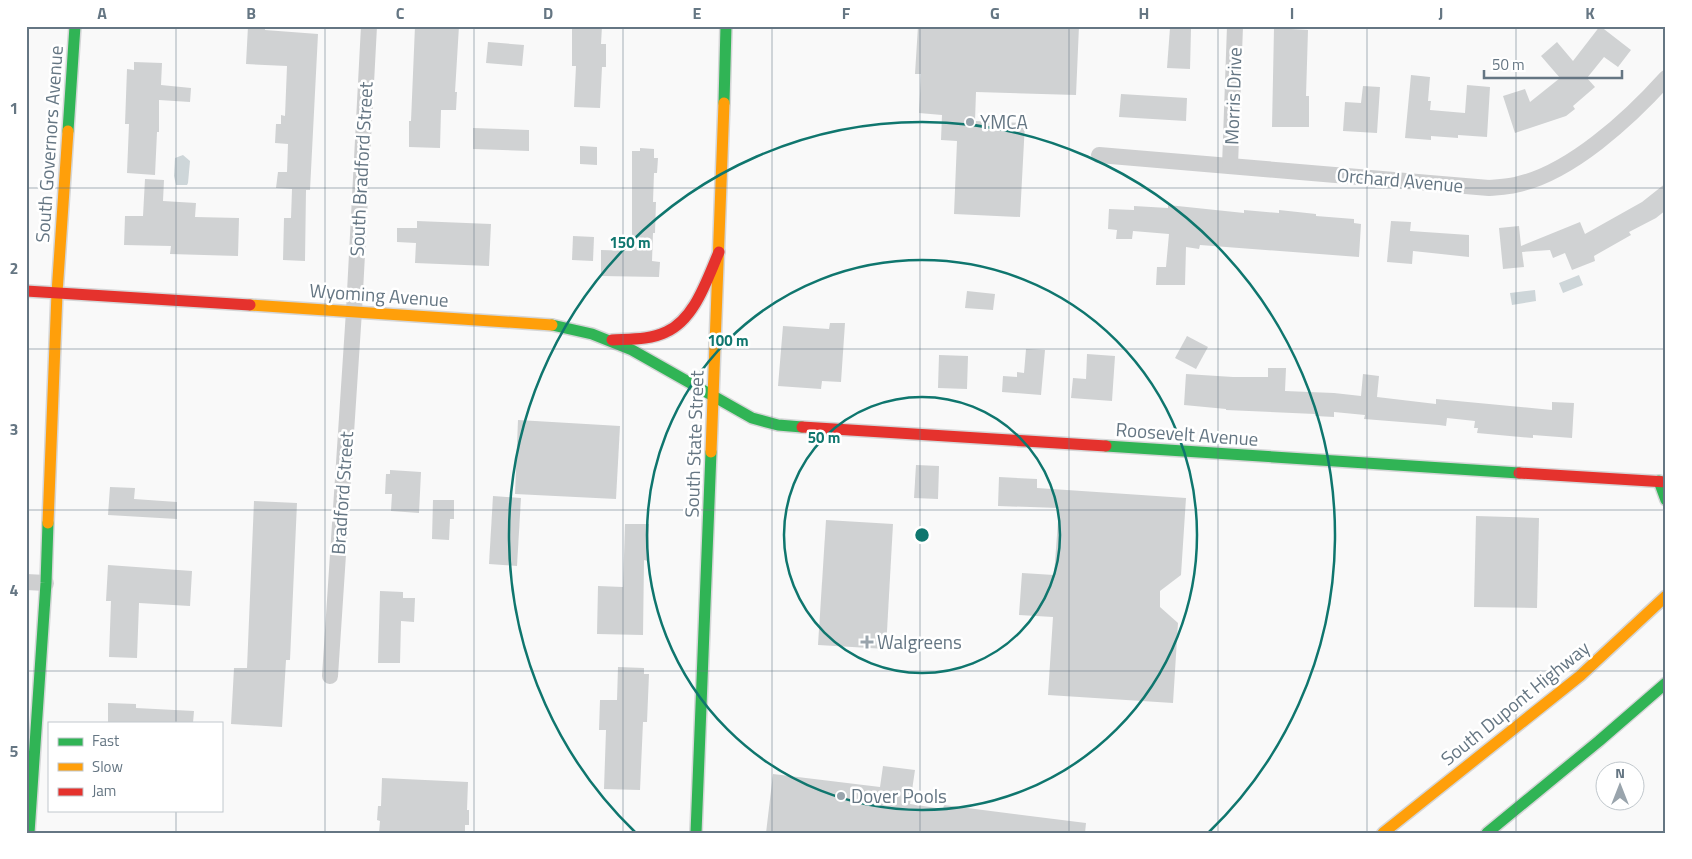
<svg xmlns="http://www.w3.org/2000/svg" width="1692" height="859" font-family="'Titillium Web',sans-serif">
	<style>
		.water { fill: #ced6d9 }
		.building { fill: #d0d2d3 }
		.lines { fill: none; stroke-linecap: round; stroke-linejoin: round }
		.fast-casing { stroke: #d5d6d7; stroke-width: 14 }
		.slow-casing { stroke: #d5d6d7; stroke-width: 14 }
		.jam-casing { stroke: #d5d6d7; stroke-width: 14 }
		.street { stroke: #cecfd0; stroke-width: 16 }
		.fast { stroke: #30b455; stroke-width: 11 }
		.slow { stroke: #ff9f0a; stroke-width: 11 }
		.jam { stroke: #e5322d; stroke-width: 11 }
		.grid { fill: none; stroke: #657683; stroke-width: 1; stroke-opacity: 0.55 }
		.ring { fill: none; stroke: #0f766e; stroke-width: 2.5 }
		.poi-dot { fill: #99a4ac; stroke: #fff; stroke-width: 2 }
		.labels { text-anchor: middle; stroke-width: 5; stroke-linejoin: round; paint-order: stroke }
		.street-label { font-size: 19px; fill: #657683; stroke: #fff }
		.poi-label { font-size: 19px; fill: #657683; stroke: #fff; text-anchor: start }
		.centre { fill: #0f766e; stroke: #fff; stroke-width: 2.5 }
		.ring-label { font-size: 15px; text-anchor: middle; font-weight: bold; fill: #0f766e; stroke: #fff; stroke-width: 5; stroke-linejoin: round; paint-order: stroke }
		.neatline { fill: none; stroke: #657683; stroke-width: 2 }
		.grid-label { font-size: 16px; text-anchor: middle; font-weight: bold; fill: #657683 }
	</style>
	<rect width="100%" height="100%" fill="#f9f9f9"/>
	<g class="water">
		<path d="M 183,155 L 190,161 L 188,183 L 187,185 L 176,185 L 174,176 L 175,158 Z"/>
		<path d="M 1579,275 L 1583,285 L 1563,293 L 1559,283 Z"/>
		<path d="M 1535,290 L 1536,301 L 1512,305 L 1510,293 Z"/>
	</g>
	<g class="building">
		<path d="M 248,26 L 265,26 L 265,30 L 318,34 L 310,190 L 306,190 L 305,261 L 283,260 L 284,218 L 291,218 L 292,189 L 276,188 L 278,172 L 287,172 L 288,144 L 275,143 L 276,124 L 281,124 L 281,115 L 285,116 L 287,66 L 246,64 Z"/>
		<path d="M 415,26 L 459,26 L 455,92 L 457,92 L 456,110 L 441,110 L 440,148 L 409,147 L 409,121 L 411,121 Z"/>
		<path d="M 572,26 L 602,26 L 601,44 L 606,44 L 606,67 L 602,67 L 600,108 L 574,107 L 576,66 L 572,66 Z"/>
		<path d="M 918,26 L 1079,26 L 1076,95 L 976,92 L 975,121 L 1025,123 L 1020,217 L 954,214 L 957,141 L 941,140 L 942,115 L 919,113 L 921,74 L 915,74 Z"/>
		<path d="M 1600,26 L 1631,50 L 1618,67 L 1604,57 L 1587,78 L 1595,87 L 1573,106 L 1575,109 L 1566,116 L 1515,133 L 1503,96 L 1525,89 L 1530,102 L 1560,78 L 1541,56 L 1557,42 L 1573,61 Z"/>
		<path d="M 1170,28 L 1191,29 L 1190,69 L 1167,68 Z"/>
		<path d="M 1274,28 L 1308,30 L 1306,96 L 1309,96 L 1309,127 L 1272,127 Z"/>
		<path d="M 488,42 L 524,45 L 522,66 L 486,63 Z"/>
		<path d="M 134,62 L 162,63 L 161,85 L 191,88 L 190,102 L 159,100 L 159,132 L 157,132 L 155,175 L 127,173 L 129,124 L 125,124 L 127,69 L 134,70 Z"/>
		<path d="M 1411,75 L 1430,77 L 1428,101 L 1431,101 L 1430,110 L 1465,113 L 1467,85 L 1490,87 L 1487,137 L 1458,135 L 1458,138 L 1431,136 L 1431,140 L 1405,138 Z"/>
		<path d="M 1363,86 L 1380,87 L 1377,133 L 1343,131 L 1345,102 L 1361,103 Z"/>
		<path d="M 1121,94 L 1187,98 L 1186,121 L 1119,117 Z"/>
		<path d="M 473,128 L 529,130 L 529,151 L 473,149 Z"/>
		<path d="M 580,146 L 597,147 L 597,165 L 580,164 Z"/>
		<path d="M 640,148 L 654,149 L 654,158 L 658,158 L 657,173 L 654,173 L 653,202 L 656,202 L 655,233 L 653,233 L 652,261 L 660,262 L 659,277 L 601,276 L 601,250 L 632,251 L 632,151 L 640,151 Z"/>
		<path d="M 145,179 L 164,180 L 163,201 L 196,203 L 195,217 L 239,218 L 238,256 L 170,254 L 171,246 L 124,245 L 125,216 L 143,216 Z"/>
		<path d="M 1666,183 L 1666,210 L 1656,218 L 1629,232 L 1631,235 L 1594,256 L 1595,261 L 1572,270 L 1565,253 L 1553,258 L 1550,250 L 1522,252 L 1524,267 L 1503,269 L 1499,228 L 1519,226 L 1521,246 L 1580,222 L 1585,234 L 1642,202 Z"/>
		<path d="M 1168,205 L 1244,213 L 1244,210 L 1279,213 L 1279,210 L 1316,214 L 1316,216 L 1354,219 L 1354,223 L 1361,224 L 1359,257 L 1200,245 L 1199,249 L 1186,247 L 1185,285 L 1156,285 L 1157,267 L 1166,267 L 1169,234 L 1133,231 L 1132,239 L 1116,239 L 1117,230 L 1108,229 L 1109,209 L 1134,210 L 1134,206 L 1168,208 Z"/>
		<path d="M 417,221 L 491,224 L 489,266 L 415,263 L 416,243 L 397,242 L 397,228 L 417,228 Z"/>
		<path d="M 1391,221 L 1411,222 L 1410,231 L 1469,235 L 1469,257 L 1413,251 L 1412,264 L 1387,262 Z"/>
		<path d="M 573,236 L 594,237 L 593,261 L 572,260 Z"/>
		<path d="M 967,291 L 995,294 L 993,310 L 965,308 Z"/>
		<path d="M 830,323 L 845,323 L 841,382 L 822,381 L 821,389 L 778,386 L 783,326 L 829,329 Z"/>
		<path d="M 1187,336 L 1208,347 L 1196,369 L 1175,358 Z"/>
		<path d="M 1026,349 L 1045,350 L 1041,395 L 1002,392 L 1003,376 L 1017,377 L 1017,372 L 1024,373 Z"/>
		<path d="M 1087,354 L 1115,356 L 1112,401 L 1071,398 L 1073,378 L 1086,379 Z"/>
		<path d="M 939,355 L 968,356 L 967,389 L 938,388 Z"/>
		<path d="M 1268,368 L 1286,368 L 1285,391 L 1334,393 L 1361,396 L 1363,374 L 1379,376 L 1377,397 L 1436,404 L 1436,399 L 1552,410 L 1552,402 L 1574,403 L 1572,438 L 1533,435 L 1533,438 L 1477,433 L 1478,428 L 1474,428 L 1475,421 L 1447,418 L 1446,426 L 1439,425 L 1364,419 L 1365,415 L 1334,412 L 1334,417 L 1315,416 L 1315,414 L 1226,410 L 1226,409 L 1184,405 L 1186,374 L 1233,377 L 1268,377 Z"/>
		<path d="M 518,420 L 620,426 L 616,499 L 515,494 Z"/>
		<path d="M 916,465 L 939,466 L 938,499 L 914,498 Z"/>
		<path d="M 390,470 L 421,472 L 419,513 L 391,511 L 392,494 L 385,494 L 386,474 L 390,474 Z"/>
		<path d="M 999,477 L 1037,479 L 1037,488 L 1186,498 L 1181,575 L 1160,591 L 1160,607 L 1178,623 L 1173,703 L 1048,695 L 1053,617 L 1019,615 L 1022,573 L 1054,575 L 1059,508 L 998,506 Z"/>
		<path d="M 110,487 L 135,488 L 134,499 L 177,502 L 177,519 L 108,515 Z"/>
		<path d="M 493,496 L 521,498 L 517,566 L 489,564 Z"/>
		<path d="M 433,500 L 454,500 L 454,519 L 450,519 L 449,540 L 432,539 Z"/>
		<path d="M 254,501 L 297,503 L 290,660 L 286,660 L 282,727 L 231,724 L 234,668 L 247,668 Z"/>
		<path d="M 1476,516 L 1539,518 L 1537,608 L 1474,607 Z"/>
		<path d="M 826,520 L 893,524 L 886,649 L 818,645 Z"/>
		<path d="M 625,524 L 649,524 L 648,561 L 644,560 L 643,635 L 597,634 L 598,586 L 623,587 Z"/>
		<path d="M 108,565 L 192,571 L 190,606 L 139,603 L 137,658 L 109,657 L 111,601 L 106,601 Z"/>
		<path d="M 380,591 L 403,592 L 403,598 L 415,598 L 414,622 L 401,621 L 400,663 L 378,663 Z"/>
		<path d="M 618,667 L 644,668 L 644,674 L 649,674 L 647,722 L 643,722 L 640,790 L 604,789 L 606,730 L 599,730 L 600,700 L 617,700 Z"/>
		<path d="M 108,703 L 136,704 L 136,708 L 194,711 L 193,723 L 108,723 Z"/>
		<path d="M 883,766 L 915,770 L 910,804 L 943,809 L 944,805 L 1086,823 L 1085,833 L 766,833 L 773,774 L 880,787 Z"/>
		<path d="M 382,778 L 468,782 L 467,810 L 469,810 L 469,825 L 465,825 L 465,833 L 379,833 L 380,821 L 377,820 L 378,806 L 381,806 Z"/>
	</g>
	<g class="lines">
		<defs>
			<g id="fast">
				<path d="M 724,103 L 726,26"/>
				<path d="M 68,131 L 75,26"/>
				<path d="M 552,325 L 592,334 L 632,350 L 752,418 L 778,425 L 802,427"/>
				<path d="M 1106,446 L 1519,473"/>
				<path d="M 1659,481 L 1666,500"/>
				<path d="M 29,833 L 46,583 L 48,523"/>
				<path d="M 696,833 L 711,452"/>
				<path d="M 1487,833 L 1599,741 L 1666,683"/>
			</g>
			<g id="slow">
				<path d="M 250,305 L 552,325"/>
				<path d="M 711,452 L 724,103"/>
				<path d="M 48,523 L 57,293 L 68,131"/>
				<path d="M 1383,833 L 1580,676 L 1666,596"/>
			</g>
			<g id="jam">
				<path d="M 26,291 L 250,305"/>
				<path d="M 612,340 C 630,339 650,340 666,332 C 695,319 707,279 719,252"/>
				<path d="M 802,427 L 1106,446"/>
				<path d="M 1519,473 L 1666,482"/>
			</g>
		</defs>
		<use href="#fast" class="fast-casing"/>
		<use href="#slow" class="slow-casing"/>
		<use href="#jam" class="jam-casing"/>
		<g class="street">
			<path d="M 1099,155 L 1489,188 C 1497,187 1507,187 1515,185 C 1570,174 1630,118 1666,78"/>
			<path d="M 1230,166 L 1235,26"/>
			<path d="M 26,582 L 46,583"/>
			<path d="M 330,676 L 354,311 L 369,26"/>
		</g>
		<use href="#fast" class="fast"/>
		<use href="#slow" class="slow"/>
		<use href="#jam" class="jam"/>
	</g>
	<path class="grid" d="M 176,26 L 176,723M 325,26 L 325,833M 474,26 L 474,833M 623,26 L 623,833M 772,26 L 772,833M 920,26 L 920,833M 1069,26 L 1069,833M 1218,26 L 1218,833M 1367,26 L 1367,833M 1516,26 L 1516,833M 26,188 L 1666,188M 26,349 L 1666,349M 26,510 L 1666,510M 26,671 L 1666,671M 176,810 L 176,833"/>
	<g class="ring">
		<circle cx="922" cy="535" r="138"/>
		<circle cx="922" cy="535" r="275"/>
		<path d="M635 832A413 413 0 1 1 1209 832"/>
	</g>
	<g class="poi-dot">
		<circle cx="970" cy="122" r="5"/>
		<path d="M864.5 634.5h5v5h5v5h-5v5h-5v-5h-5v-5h5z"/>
		<circle cx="841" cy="796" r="5"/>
	</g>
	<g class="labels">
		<g class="street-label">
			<text transform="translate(1233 96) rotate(-88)" y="7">Morris Drive</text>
			<text transform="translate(49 144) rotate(-86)" y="7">South Governors Avenue</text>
			<text transform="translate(361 169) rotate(-87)" y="7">South Bradford Street</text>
			<text transform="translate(1400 180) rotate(5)" y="7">Orchard Avenue</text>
			<text transform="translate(379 295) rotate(4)" y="7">Wyoming Avenue</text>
			<text transform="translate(1187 434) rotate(4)" y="7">Roosevelt Avenue</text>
			<text transform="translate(694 444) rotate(-88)" y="7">South State Street</text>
			<text transform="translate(342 493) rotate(-86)" y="7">Bradford Street</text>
			<text transform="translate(1515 703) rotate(-39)" y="7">South Dupont Highway</text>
		</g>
		<g class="poi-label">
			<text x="980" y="129">YMCA</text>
			<text x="877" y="649">Walgreens</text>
			<text x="851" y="803">Dover Pools</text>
		</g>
	</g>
	<circle cx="922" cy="535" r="8" class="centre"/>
	<g class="ring-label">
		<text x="630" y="248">150 m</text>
		<text x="728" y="346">100 m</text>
		<text x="824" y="443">50 m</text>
	</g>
	<rect width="1692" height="859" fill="none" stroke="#ffffff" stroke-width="55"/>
	<rect x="48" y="722" width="175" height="90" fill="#ffffff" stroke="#c1c8cd"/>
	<rect x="58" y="738" width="25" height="8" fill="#30b455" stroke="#c1c8cd"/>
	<text x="92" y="746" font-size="15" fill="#657683">Fast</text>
	<rect x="58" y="763" width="25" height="8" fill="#ff9f0a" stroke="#c1c8cd"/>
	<text x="92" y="772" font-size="15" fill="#657683">Slow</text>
	<rect x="58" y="788" width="25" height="8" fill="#e5322d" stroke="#c1c8cd"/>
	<text x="92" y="796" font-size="15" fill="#657683">Jam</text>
	<g transform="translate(1620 786)"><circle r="24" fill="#ffffff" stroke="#c1c8cd"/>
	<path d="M0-4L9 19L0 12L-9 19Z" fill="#99a4ac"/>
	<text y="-8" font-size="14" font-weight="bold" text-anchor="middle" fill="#657683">N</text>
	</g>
	<path d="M1484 70v8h138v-8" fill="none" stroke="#657683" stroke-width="2.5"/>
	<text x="1492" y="70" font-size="15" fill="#657683" stroke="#ffffff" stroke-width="4" paint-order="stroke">50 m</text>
	<rect x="28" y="28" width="1636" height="804" class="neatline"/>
	<g class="grid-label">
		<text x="102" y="19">A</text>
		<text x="251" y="19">B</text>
		<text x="400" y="19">C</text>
		<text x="548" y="19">D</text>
		<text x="697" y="19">E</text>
		<text x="846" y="19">F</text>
		<text x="995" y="19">G</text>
		<text x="1144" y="19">H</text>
		<text x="1292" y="19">I</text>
		<text x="1441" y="19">J</text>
		<text x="1590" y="19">K</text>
		<text x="14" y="114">1</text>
		<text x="14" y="274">2</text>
		<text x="14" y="435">3</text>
		<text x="14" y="596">4</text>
		<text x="14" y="757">5</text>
	</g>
</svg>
